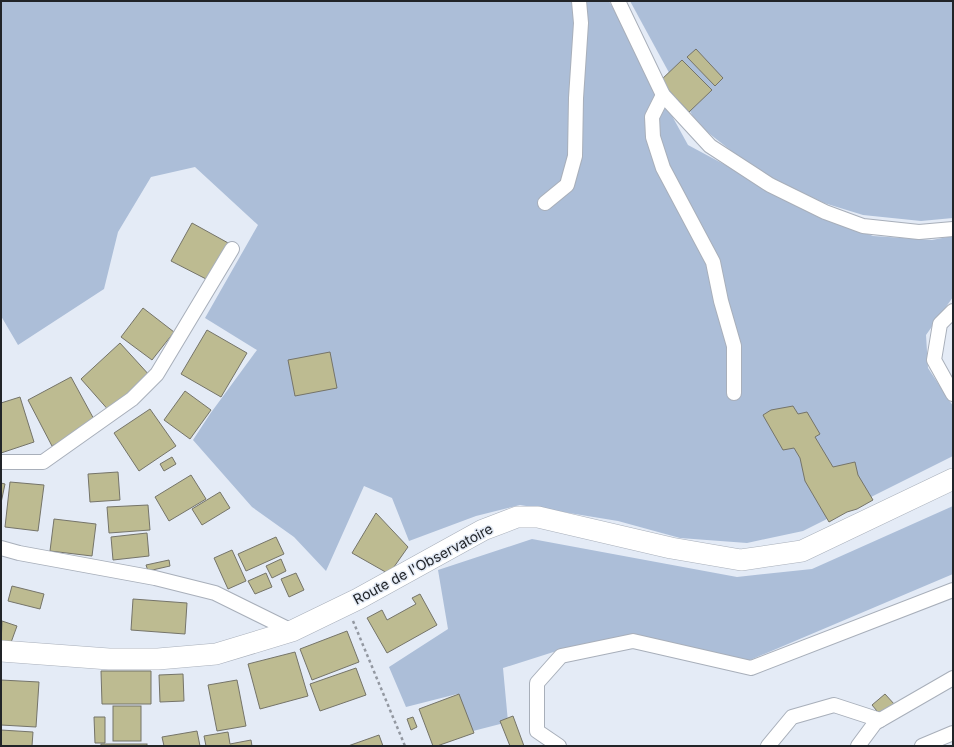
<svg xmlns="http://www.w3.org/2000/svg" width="954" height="747" font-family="Inter,sans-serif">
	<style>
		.green { fill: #acbed8 }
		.building { fill: #bdbb91; stroke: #757469 }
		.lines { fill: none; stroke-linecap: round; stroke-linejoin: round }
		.street-casing { stroke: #a8afba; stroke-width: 16 }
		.secondary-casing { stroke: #a8afba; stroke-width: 22 }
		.path { stroke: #9398a1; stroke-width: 2.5; stroke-dasharray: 3 3; stroke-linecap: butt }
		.street { stroke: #fff; stroke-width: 14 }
		.secondary { stroke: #fff; stroke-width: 21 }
		.labels { text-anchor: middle; stroke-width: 3; stroke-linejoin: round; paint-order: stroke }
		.street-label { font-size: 14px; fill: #212428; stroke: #e4ebf6 }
	</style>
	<rect width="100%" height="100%" fill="#e4ebf6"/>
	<g class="green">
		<path d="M 1,1 L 609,1 L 688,145 L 809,210 L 873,236 L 932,240 L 953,236 L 953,297 L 926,335 L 928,368 L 953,406 L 953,456 L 803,531 L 747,543 L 680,538 L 618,521 L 520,505 L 476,516 L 409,541 L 392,498 L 364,486 L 326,571 L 294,537 L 252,507 L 193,440 L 210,414 L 257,350 L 205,318 L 258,225 L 195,167 L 151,177 L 118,232 L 104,289 L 18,345 L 1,316 Z"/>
		<path d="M 630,1 L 953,1 L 953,218 L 921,221 L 863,215 L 824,203 L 757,171 L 697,124 Z"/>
		<path d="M 953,506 L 953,574 L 743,663 L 595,643 L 566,648 L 503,668 L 508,722 L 473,731 L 457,694 L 406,707 L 389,667 L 448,629 L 438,570 L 532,539 L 737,577 L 812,569 Z"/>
	</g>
	<g class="building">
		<path d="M 696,49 L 723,78 L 715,86 L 687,57 Z"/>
		<path d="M 682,60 L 712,90 L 689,112 L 660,81 Z"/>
		<path d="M 192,223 L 230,244 L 210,281 L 171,261 Z"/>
		<path d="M 143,308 L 174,332 L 152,360 L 121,337 Z"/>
		<path d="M 207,330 L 247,353 L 221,397 L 181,374 Z"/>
		<path d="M 120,343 L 151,377 L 111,413 L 81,379 Z"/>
		<path d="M 330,352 L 337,388 L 295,396 L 288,360 Z"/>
		<path d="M 71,377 L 96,423 L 52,446 L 28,400 Z"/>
		<path d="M 185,391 L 211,410 L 190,439 L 164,420 Z"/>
		<path d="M 20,397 L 34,442 L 1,453 L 1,403 Z"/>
		<path d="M 793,406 L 798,414 L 807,412 L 820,434 L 815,437 L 833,467 L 855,462 L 858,475 L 873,500 L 857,509 L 847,512 L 829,522 L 805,481 L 800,458 L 794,448 L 783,450 L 764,417 L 763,415 L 771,410 Z"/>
		<path d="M 150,409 L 176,446 L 139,471 L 114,433 Z"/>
		<path d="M 172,457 L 176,464 L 164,471 L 160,464 Z"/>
		<path d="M 118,472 L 120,500 L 90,502 L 88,474 Z"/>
		<path d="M 191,475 L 206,499 L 169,521 L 155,497 Z"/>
		<path d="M 10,482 L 44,485 L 38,531 L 5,527 Z"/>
		<path d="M 1,483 L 5,484 L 1,503 Z"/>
		<path d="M 220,492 L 230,508 L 202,525 L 192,509 Z"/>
		<path d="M 148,505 L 150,530 L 109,533 L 107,507 Z"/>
		<path d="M 376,513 L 408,547 L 389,574 L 352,553 Z"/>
		<path d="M 54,519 L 96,524 L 92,556 L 50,551 Z"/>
		<path d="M 147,533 L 149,556 L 113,560 L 111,537 Z"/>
		<path d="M 276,537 L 284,554 L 246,571 L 238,554 Z"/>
		<path d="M 232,550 L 246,581 L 228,589 L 214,558 Z"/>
		<path d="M 281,559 L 286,571 L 272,578 L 266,566 Z"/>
		<path d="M 169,560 L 170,566 L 148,571 L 146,565 Z"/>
		<path d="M 266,573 L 272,587 L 255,594 L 248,581 Z"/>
		<path d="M 296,573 L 304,590 L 289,597 L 281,579 Z"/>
		<path d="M 12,586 L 44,594 L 40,609 L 8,601 Z"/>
		<path d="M 420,594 L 437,625 L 387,653 L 367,618 L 382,610 L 387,620 L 416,604 L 412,598 Z"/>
		<path d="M 133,599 L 187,603 L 185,634 L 131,630 Z"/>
		<path d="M 2,621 L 17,626 L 9,648 L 1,645 Z"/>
		<path d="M 347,631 L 359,662 L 312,680 L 300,649 Z"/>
		<path d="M 295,652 L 308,696 L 260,709 L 248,664 Z"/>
		<path d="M 356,668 L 366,695 L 320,711 L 310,684 Z"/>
		<path d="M 101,671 L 151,671 L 151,704 L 102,704 Z"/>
		<path d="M 183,674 L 184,701 L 160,702 L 159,675 Z"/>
		<path d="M 1,680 L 39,682 L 36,727 L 1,725 Z"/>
		<path d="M 237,680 L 246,726 L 217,731 L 208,685 Z"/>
		<path d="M 459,694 L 474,733 L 437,746 L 433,746 L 419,709 Z"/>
		<path d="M 885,694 L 895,705 L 882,717 L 872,705 Z"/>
		<rect x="113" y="706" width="28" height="35"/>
		<path d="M 513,716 L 524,746 L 510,746 L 500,721 Z"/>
		<path d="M 94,717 L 105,717 L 105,743 L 95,743 Z"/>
		<path d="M 413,717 L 417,727 L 411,730 L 407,719 Z"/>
		<path d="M 1,730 L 33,732 L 32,746 L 1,746 Z"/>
		<path d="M 197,731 L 200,746 L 164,746 L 162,737 Z"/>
		<path d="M 228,732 L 230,744 L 251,740 L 252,746 L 206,746 L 204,736 Z"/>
		<path d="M 379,735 L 383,746 L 348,746 Z"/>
		<rect x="101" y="744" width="46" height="2"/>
	</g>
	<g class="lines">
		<defs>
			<g id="street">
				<path d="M 618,1 L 663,95 L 710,146 L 770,185 L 825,212 L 863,226 L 919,232 L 953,229"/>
				<path d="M 663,95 L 652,117 L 653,137 L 663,168 L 713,262 L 721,301 L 734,346 L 734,393"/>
				<path d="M 545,203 L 567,185 L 575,156 L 576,98 L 581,23 L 579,1"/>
				<path d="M 953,311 L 940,324 L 934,360 L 953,394"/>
				<path d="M 1,462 L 43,462 L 132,399 L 157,374 L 232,249"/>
				<path d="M 1,548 L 19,553 L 155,578 L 215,593 L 292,631"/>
				<path d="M 559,746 L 537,731 L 537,683 L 561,656 L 633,641 L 751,668 L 953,590"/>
				<path d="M 768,746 L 792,717 L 834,705 L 880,720"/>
				<path d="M 858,746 L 875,723 L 953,678"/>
				<path d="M 922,746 L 953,733"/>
			</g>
			<path id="secondary" d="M 1,651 L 109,659 L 158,659 L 216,654 L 292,631 L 358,599 L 483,530 L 517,517 L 538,517 L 671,548 L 741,560 L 802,551 L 953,479"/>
		</defs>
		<use href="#street" class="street-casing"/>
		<use href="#secondary" class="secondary-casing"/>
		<path class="path" d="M 353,621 L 405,746"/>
		<use href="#street" class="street"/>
		<use href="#secondary" class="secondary"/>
	</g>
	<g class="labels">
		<g class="street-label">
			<text transform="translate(423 564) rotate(-28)" y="5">Route de l'Observatoire</text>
		</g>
	</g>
	<rect width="954" height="747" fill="none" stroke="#212428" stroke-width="4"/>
</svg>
